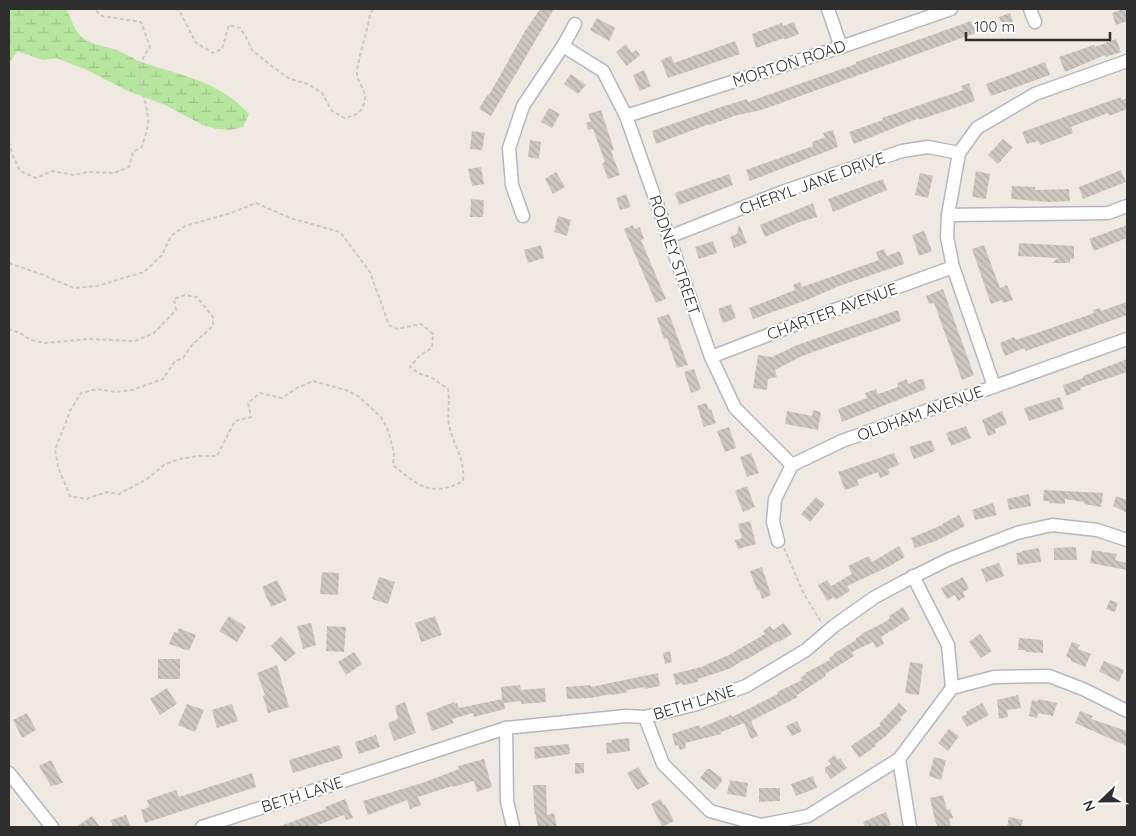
<svg xmlns="http://www.w3.org/2000/svg" width="1136" height="836" font-family="Quicksand,sans-serif">
	<style>
		.wetland { fill: url(#wetland-marsh) }
		.building { fill: url(#building-back-hatch) }
		.lines { fill: none; stroke-linecap: round; stroke-linejoin: round }
		.minor-casing { stroke: #b4b7c1; stroke-width: 15 }
		.path { stroke: #c9c9c9; stroke-width: 2; stroke-dasharray: 4 2.5; stroke-linecap: butt }
		.minor { stroke: #fff; stroke-width: 12 }
		.labels { text-anchor: middle; stroke-width: 4; stroke-linejoin: round; paint-order: stroke }
		.street-label { font-size: 16px; fill: #2e2e2e; stroke: #fff }
	</style>
	<defs>
		<pattern id="wetland-marsh" width="20" height="14" patternUnits="userSpaceOnUse" patternTransform="scale(1.25)"><rect width="20" height="14" fill="#b6e59e"/><path d="M1 5h8M5 5V1M11 12h8M15 12V8" fill="none" stroke="#9dc588"/></pattern>
		<pattern id="building-back-hatch" width="6" height="6" patternUnits="userSpaceOnUse" patternTransform="scale(1.25)"><rect width="6" height="6" fill="#cbc7bf"/><path d="M-1 5l2 2M0 0l6 6M5-1l2 2" fill="none" stroke="#afaba4"/></pattern>
	</defs>
	<rect width="100%" height="100%" fill="#efe9e1"/>
	<path class="wetland" d="M 9,9 L 66,9 C 70,16 73,26 78,33 C 87,45 103,45 116,50 C 126,53 134,60 144,63 C 183,76 219,81 249,114 L 243,127 L 231,130 L 216,129 L 203,125 L 165,105 L 126,90 L 85,69 L 56,58 L 43,60 L 17,51 L 9,64 Z"/>
	<g class="building">
		<path d="M 540,9 L 554,9 L 491,116 L 479,109 L 488,94 L 489,95 L 525,31 Z"/>
		<path d="M 1123,9 L 1126,9 L 1127,12 L 1127,21 L 1116,25 L 1112,13 Z"/>
		<path d="M 1010,13 L 1015,27 L 1004,30 L 999,17 Z"/>
		<path d="M 597,18 L 615,28 L 609,41 L 590,30 Z"/>
		<path d="M 971,21 L 976,33 L 761,110 L 734,116 L 710,125 L 709,124 L 656,144 L 652,131 L 721,107 L 747,99 L 748,102 L 856,64 L 856,62 Z"/>
		<path d="M 794,22 L 799,34 L 784,40 L 784,38 L 756,48 L 752,34 L 782,23 L 783,26 Z"/>
		<path d="M 1116,39 L 1121,52 L 1106,57 L 1105,55 L 1065,72 L 1059,57 L 1094,45 L 1095,47 Z"/>
		<path d="M 735,41 L 740,54 L 668,78 L 661,60 L 671,56 L 674,63 Z"/>
		<path d="M 626,44 L 632,53 L 636,50 L 640,55 L 627,66 L 616,52 Z"/>
		<path d="M 1045,62 L 1050,75 L 991,96 L 986,84 Z"/>
		<path d="M 644,70 L 651,86 L 640,91 L 633,75 Z"/>
		<path d="M 571,74 L 586,85 L 578,94 L 564,84 Z"/>
		<path d="M 969,83 L 975,101 L 919,120 L 919,118 L 854,144 L 849,132 L 883,120 L 882,118 L 963,90 L 961,86 Z"/>
		<path d="M 1121,97 L 1122,100 L 1127,98 L 1127,109 L 1109,116 L 1108,113 L 1071,127 L 1073,133 L 1049,142 L 1040,145 L 1038,141 L 1027,144 L 1022,132 Z"/>
		<path d="M 549,108 L 560,114 L 552,128 L 541,122 Z"/>
		<path d="M 601,110 L 614,150 L 611,151 L 620,175 L 608,179 L 602,163 L 605,162 L 593,129 L 588,130 L 586,123 L 591,121 L 588,114 Z"/>
		<path d="M 833,130 L 838,147 L 750,181 L 746,170 L 813,146 L 812,142 L 825,137 L 823,133 Z"/>
		<path d="M 472,131 L 485,133 L 482,150 L 470,149 Z"/>
		<path d="M 1003,139 L 1013,147 L 998,164 L 988,155 Z"/>
		<path d="M 530,140 L 541,142 L 539,159 L 528,157 Z"/>
		<path d="M 481,167 L 484,184 L 472,186 L 468,169 Z"/>
		<path d="M 1121,170 L 1126,182 L 1083,199 L 1079,187 Z"/>
		<path d="M 976,171 L 990,174 L 986,199 L 972,197 Z"/>
		<path d="M 556,172 L 565,187 L 553,194 L 545,179 Z"/>
		<path d="M 920,173 L 933,176 L 928,198 L 915,195 Z"/>
		<path d="M 729,174 L 733,185 L 679,205 L 675,193 Z"/>
		<path d="M 883,179 L 887,190 L 833,212 L 828,199 Z"/>
		<path d="M 1012,186 L 1035,187 L 1035,190 L 1069,189 L 1070,201 L 1049,202 L 1011,199 Z"/>
		<path d="M 626,194 L 631,207 L 620,210 L 616,198 Z"/>
		<path d="M 471,199 L 484,200 L 483,217 L 470,217 Z"/>
		<path d="M 813,203 L 817,217 L 797,223 L 765,237 L 760,225 Z"/>
		<path d="M 558,216 L 571,220 L 567,236 L 554,232 Z"/>
		<path d="M 739,224 L 747,243 L 734,248 L 730,237 L 737,234 Z"/>
		<path d="M 633,225 L 634,229 L 640,227 L 644,239 L 641,240 L 666,299 L 656,303 L 624,229 Z"/>
		<path d="M 1127,225 L 1127,238 L 1094,251 L 1089,239 Z"/>
		<path d="M 924,231 L 932,251 L 919,256 L 912,235 Z"/>
		<path d="M 713,241 L 717,253 L 699,259 L 695,247 Z"/>
		<path d="M 1019,243 L 1074,246 L 1074,259 L 1070,259 L 1070,263 L 1052,263 L 1058,258 L 1018,256 Z"/>
		<path d="M 541,245 L 544,258 L 528,263 L 524,250 Z"/>
		<path d="M 984,245 L 1000,288 L 1007,285 L 1013,300 L 1003,303 L 1002,300 L 991,304 L 972,249 Z"/>
		<path d="M 884,249 L 887,256 L 900,251 L 904,264 L 839,286 L 807,300 L 753,319 L 749,308 L 795,290 L 793,285 L 800,282 L 802,287 L 879,260 L 876,252 Z"/>
		<path d="M 943,289 L 974,375 L 962,380 L 934,303 L 929,304 L 926,296 Z"/>
		<path d="M 1126,302 L 1127,315 L 1026,351 L 1024,348 L 1005,356 L 1000,343 L 1014,337 L 1016,340 L 1077,319 L 1094,313 L 1093,310 L 1100,308 L 1101,311 Z"/>
		<path d="M 731,304 L 736,318 L 723,323 L 718,309 Z"/>
		<path d="M 898,310 L 901,321 L 802,356 L 775,370 L 777,377 L 768,379 L 767,390 L 753,388 L 758,355 L 772,357 L 797,345 Z"/>
		<path d="M 669,314 L 688,365 L 677,368 L 667,338 L 664,339 L 657,318 Z"/>
		<path d="M 1127,359 L 1127,372 L 1080,388 L 1081,390 L 1066,396 L 1063,385 L 1083,378 L 1083,376 Z"/>
		<path d="M 694,369 L 701,389 L 691,393 L 684,372 Z"/>
		<path d="M 923,378 L 926,389 L 842,422 L 838,409 L 867,398 L 865,393 L 876,389 L 878,394 L 898,387 L 897,383 L 907,379 L 908,384 Z"/>
		<path d="M 1060,397 L 1064,409 L 1029,421 L 1024,408 Z"/>
		<path d="M 706,403 L 709,410 L 711,409 L 716,423 L 704,427 L 697,406 Z"/>
		<path d="M 813,410 L 821,412 L 818,430 L 785,424 L 787,411 L 812,416 Z"/>
		<path d="M 1002,411 L 1007,424 L 995,429 L 996,433 L 988,436 L 982,420 Z"/>
		<path d="M 966,426 L 971,438 L 951,446 L 946,433 Z"/>
		<path d="M 729,427 L 736,448 L 725,452 L 717,431 Z"/>
		<path d="M 931,440 L 935,451 L 914,459 L 909,447 Z"/>
		<path d="M 751,453 L 759,473 L 747,477 L 740,457 Z"/>
		<path d="M 894,453 L 899,465 L 888,469 L 890,474 L 880,478 L 878,472 L 857,480 L 859,485 L 845,490 L 838,472 Z"/>
		<path d="M 747,486 L 755,507 L 743,512 L 735,491 Z"/>
		<path d="M 1044,490 L 1103,493 L 1101,507 L 1084,504 L 1084,502 L 1065,499 L 1065,504 L 1050,503 L 1049,501 L 1043,501 Z"/>
		<path d="M 1029,494 L 1031,506 L 1009,510 L 1007,499 Z"/>
		<path d="M 1116,496 L 1127,500 L 1127,513 L 1113,506 Z"/>
		<path d="M 816,497 L 825,504 L 810,522 L 801,514 Z"/>
		<path d="M 993,503 L 997,515 L 975,520 L 972,510 Z"/>
		<path d="M 959,515 L 965,526 L 936,541 L 915,548 L 911,538 L 942,525 L 942,524 Z"/>
		<path d="M 750,521 L 756,544 L 738,549 L 735,540 L 742,538 L 738,524 Z"/>
		<path d="M 899,546 L 905,557 L 888,567 L 847,586 L 850,591 L 835,600 L 834,597 L 827,601 L 818,585 L 827,580 L 831,586 L 852,574 L 848,566 L 869,556 L 872,562 Z"/>
		<path d="M 1076,547 L 1077,560 L 1054,560 L 1054,548 Z"/>
		<path d="M 1039,548 L 1041,562 L 1018,565 L 1016,553 L 1022,552 L 1022,551 Z"/>
		<path d="M 1092,550 L 1117,554 L 1115,560 L 1127,563 L 1127,570 L 1090,563 Z"/>
		<path d="M 999,563 L 1004,576 L 986,582 L 981,569 Z"/>
		<path d="M 762,567 L 771,595 L 762,599 L 759,590 L 757,590 L 750,571 Z"/>
		<path d="M 322,572 L 339,573 L 338,595 L 320,594 Z"/>
		<path d="M 379,577 L 395,582 L 388,604 L 372,599 Z"/>
		<path d="M 963,577 L 969,589 L 963,592 L 965,597 L 958,601 L 955,595 L 947,599 L 941,588 Z"/>
		<path d="M 277,580 L 287,600 L 271,607 L 262,587 Z"/>
		<path d="M 1110,600 L 1118,603 L 1115,612 L 1106,609 Z"/>
		<path d="M 903,607 L 910,619 L 881,637 L 884,644 L 876,648 L 873,642 L 852,652 L 854,656 L 825,674 L 826,676 L 797,695 L 798,697 L 751,721 L 758,736 L 751,739 L 744,723 L 721,732 L 721,734 L 685,743 L 686,748 L 680,750 L 678,745 L 675,746 L 672,734 L 699,725 L 700,728 L 731,715 L 732,717 L 778,694 L 777,692 L 802,680 L 800,678 L 806,674 L 805,673 L 830,660 L 829,658 L 834,655 L 833,654 L 856,640 L 856,638 L 862,635 L 861,634 L 885,622 L 890,618 L 889,616 Z"/>
		<path d="M 229,616 L 246,627 L 237,642 L 219,631 Z"/>
		<path d="M 435,616 L 442,635 L 421,642 L 415,623 Z"/>
		<path d="M 311,623 L 316,645 L 303,649 L 297,626 Z"/>
		<path d="M 784,623 L 792,634 L 779,642 L 778,641 L 746,660 L 745,659 L 729,669 L 698,679 L 698,682 L 683,685 L 682,683 L 676,685 L 673,674 L 705,666 L 705,665 L 729,655 L 765,634 L 763,631 L 770,626 L 773,630 Z"/>
		<path d="M 327,626 L 346,627 L 344,652 L 326,651 Z"/>
		<path d="M 179,628 L 196,635 L 189,651 L 169,644 L 174,632 L 177,633 Z"/>
		<path d="M 980,634 L 992,651 L 981,658 L 969,642 Z"/>
		<path d="M 281,636 L 296,653 L 285,662 L 271,646 Z"/>
		<path d="M 1019,638 L 1043,640 L 1043,653 L 1026,652 L 1026,650 L 1018,650 Z"/>
		<path d="M 1072,642 L 1080,645 L 1078,649 L 1091,654 L 1085,667 L 1071,661 L 1071,659 L 1066,656 Z"/>
		<path d="M 670,651 L 672,662 L 665,664 L 663,653 Z"/>
		<path d="M 354,652 L 362,664 L 346,675 L 338,662 Z"/>
		<rect x="158" y="659" width="22" height="20"/>
		<path d="M 1104,661 L 1124,670 L 1119,682 L 1099,671 Z"/>
		<path d="M 910,662 L 923,664 L 919,695 L 905,693 Z"/>
		<path d="M 277,665 L 289,707 L 268,713 L 263,696 L 265,695 L 257,673 Z"/>
		<path d="M 658,673 L 660,686 L 645,689 L 645,687 L 627,690 L 627,692 L 613,695 L 611,694 L 591,698 L 567,699 L 566,687 L 591,685 L 591,687 Z"/>
		<path d="M 520,685 L 521,690 L 545,688 L 546,702 L 521,704 L 521,701 L 504,703 L 505,709 L 474,717 L 473,713 L 452,719 L 454,723 L 432,731 L 426,713 L 454,702 L 455,704 L 457,703 L 459,708 L 502,699 L 501,687 Z"/>
		<path d="M 167,688 L 177,704 L 160,715 L 150,699 Z"/>
		<path d="M 1018,695 L 1021,708 L 1007,710 L 1008,717 L 999,719 L 997,700 Z"/>
		<path d="M 1038,699 L 1057,703 L 1053,716 L 1038,713 L 1037,718 L 1029,716 L 1032,700 L 1038,701 Z"/>
		<path d="M 405,702 L 416,733 L 394,741 L 388,723 L 398,719 L 395,706 Z"/>
		<path d="M 899,703 L 907,711 L 900,718 L 902,719 L 886,736 L 875,744 L 876,746 L 859,758 L 851,746 L 881,725 L 879,724 Z"/>
		<path d="M 982,703 L 989,715 L 967,727 L 961,717 L 967,714 L 966,712 Z"/>
		<path d="M 187,704 L 204,710 L 195,732 L 178,725 Z"/>
		<path d="M 232,704 L 238,721 L 217,728 L 212,710 Z"/>
		<path d="M 1080,711 L 1093,716 L 1091,719 L 1127,731 L 1127,746 L 1075,723 Z"/>
		<path d="M 27,713 L 36,730 L 22,738 L 13,720 Z"/>
		<path d="M 797,721 L 802,731 L 792,736 L 786,726 Z"/>
		<path d="M 949,729 L 959,736 L 948,751 L 938,743 Z"/>
		<path d="M 376,735 L 380,747 L 359,754 L 355,742 Z"/>
		<path d="M 629,738 L 630,751 L 607,754 L 606,743 L 612,742 L 612,740 Z"/>
		<path d="M 569,744 L 570,754 L 535,759 L 534,747 Z"/>
		<path d="M 339,745 L 343,758 L 293,773 L 289,760 Z"/>
		<path d="M 835,755 L 838,760 L 840,758 L 847,768 L 831,779 L 825,771 L 825,768 L 831,764 L 828,760 Z"/>
		<path d="M 934,757 L 946,760 L 941,780 L 929,776 Z"/>
		<path d="M 484,759 L 492,787 L 477,792 L 474,781 L 453,787 L 452,786 L 418,797 L 421,805 L 410,809 L 407,800 L 368,815 L 363,801 L 425,782 L 459,769 L 458,766 Z"/>
		<path d="M 51,760 L 63,783 L 51,786 L 39,766 Z"/>
		<path d="M 575,763 L 584,763 L 584,773 L 575,774 Z"/>
		<path d="M 638,767 L 649,784 L 637,790 L 627,773 Z"/>
		<path d="M 707,769 L 710,769 L 722,778 L 722,781 L 715,790 L 700,778 Z"/>
		<path d="M 252,773 L 256,787 L 145,823 L 141,810 L 149,807 L 147,800 L 176,790 L 179,797 Z"/>
		<path d="M 813,776 L 817,788 L 796,796 L 791,784 Z"/>
		<path d="M 729,780 L 748,783 L 746,796 L 747,797 L 727,794 L 729,784 L 731,785 Z"/>
		<path d="M 533,785 L 546,785 L 547,815 L 554,813 L 557,827 L 538,827 L 534,808 Z"/>
		<path d="M 759,788 L 780,788 L 780,801 L 759,802 Z"/>
		<path d="M 943,795 L 947,810 L 950,809 L 953,818 L 949,819 L 951,827 L 938,827 L 935,821 L 930,798 Z"/>
		<path d="M 345,799 L 353,818 L 346,820 L 344,815 L 318,825 L 319,827 L 278,827 L 326,809 L 325,807 Z"/>
		<path d="M 661,799 L 663,805 L 665,804 L 674,821 L 662,827 L 651,804 Z"/>
		<path d="M 886,812 L 891,825 L 884,827 L 865,827 L 863,822 Z"/>
		<path d="M 126,815 L 131,827 L 113,827 L 111,820 Z"/>
		<path d="M 92,816 L 100,827 L 76,827 Z"/>
		<path d="M 1009,817 L 1023,820 L 1021,827 L 1007,827 Z"/>
	</g>
	<g class="lines">
		<defs>
			<g id="minor">
				<path d="M 828,9 L 841,47"/>
				<path d="M 1030,9 L 1035,22"/>
				<path d="M 563,46 L 603,71 L 626,116 L 711,357 L 735,408 L 792,465"/>
				<path d="M 626,116 L 841,47 L 951,9"/>
				<path d="M 948,215 L 1108,213 L 1127,206"/>
				<path d="M 523,216 L 512,185 L 509,148 L 523,106 L 563,46 L 575,24"/>
				<path d="M 669,237 L 782,192 L 902,151 L 928,147 L 959,153"/>
				<path d="M 711,357 L 807,320 L 953,267"/>
				<path d="M 994,386 L 953,267 L 947,237 L 948,215 L 959,153 L 977,128 L 1035,94 L 1127,61"/>
				<path d="M 778,541 L 773,522 L 775,499 L 792,465 L 842,441 L 1127,339"/>
				<path d="M 913,576 L 948,645 L 952,688"/>
				<path d="M 645,717 L 663,764 L 710,811 L 761,825 L 808,816 L 899,759 L 952,688 L 994,677 L 1049,676 L 1083,689 L 1127,711"/>
				<path d="M 506,728 L 507,801 L 513,827"/>
				<path d="M 899,759 L 910,827"/>
				<path d="M 9,773 L 52,827"/>
				<path d="M 202,827 L 506,728 L 626,716 L 645,717 L 697,704 L 746,686 L 806,650 L 834,626 L 875,597 L 903,582 L 949,559 L 1017,533 L 1052,525 L 1097,530 L 1127,540"/>
			</g>
		</defs>
		<use href="#minor" class="minor-casing"/>
		<g class="path">
			<path d="M 175,9 L 179,10 L 196,43 L 213,53 L 222,49 L 229,25 L 240,28 L 246,37 L 252,50 L 273,67 L 290,79 L 308,84 L 322,93 L 332,111 L 344,118 C 352,116 360,115 363,106 C 370,92 356,83 357,72 C 359,53 367,34 370,14 L 373,9"/>
			<path d="M 9,142 L 13,156 L 20,171 L 36,178 L 52,171 L 74,175 L 88,172 L 114,173 L 129,167 L 133,152 L 142,147 C 144,138 149,128 148,119 C 146,91 130,73 150,47 L 141,22 L 102,16 L 94,9"/>
			<path d="M 9,263 L 43,275 L 74,288 L 97,286 L 144,272 L 162,255 L 171,236 L 185,226 L 231,213 L 256,203 L 290,218 L 340,232 L 370,272 L 389,325 L 397,329 L 421,324 L 433,334 L 432,348 L 420,355 L 410,367 L 420,374 L 431,377 L 448,389 C 450,401 447,413 449,425 C 453,446 465,456 463,481 C 432,498 417,485 393,465 L 394,453 L 388,430 L 381,417 L 358,396 L 346,390 L 313,381 L 297,388 L 282,398 L 260,393 L 248,403 L 251,417 L 235,421 L 217,456 L 199,456 L 179,459 L 164,465 L 147,479 L 119,494 L 107,492 L 86,499 L 70,496 L 58,467 L 55,450 L 70,411 L 81,393 L 97,389 L 116,392 L 132,390 L 163,379 L 175,361 L 183,358 L 192,345 L 213,326 L 213,317 L 197,297 L 185,295 L 174,299 L 176,310 L 154,333 L 135,341 L 89,339 L 45,343 L 31,340 L 20,333 L 9,329"/>
			<path d="M 784,548 L 804,594 L 821,622"/>
		</g>
		<use href="#minor" class="minor"/>
	</g>
	<g class="labels">
		<g class="street-label">
			<text transform="translate(789 63) rotate(-18)" y="6">MORTON ROAD</text>
			<text transform="translate(812 183) rotate(-20)" y="6">CHERYL JANE DRIVE</text>
			<text transform="translate(675 255) rotate(71)" y="6">RODNEY STREET</text>
			<text transform="translate(832 311) rotate(-20)" y="6">CHARTER AVENUE</text>
			<text transform="translate(920 413) rotate(-20)" y="6">OLDHAM AVENUE</text>
			<text transform="translate(694 702) rotate(-17)" y="6">BETH LANE</text>
			<text transform="translate(302 794) rotate(-18)" y="6">BETH LANE</text>
		</g>
	</g>
	<rect width="1136" height="836" fill="none" stroke="#2e2e2e" stroke-width="20"/>
	<g transform="translate(1101 801) rotate(248)" stroke="#ffffff" stroke-width="4" paint-order="stroke">
	<path d="M0-4L9 19L0 12L-9 19Z" fill="#2e2e2e"/>
	<text y="-8" font-size="14" font-weight="bold" text-anchor="middle" fill="#2e2e2e">N</text>
	</g>
	<path d="M966 32v8h144v-8" fill="none" stroke="#2e2e2e" stroke-width="2.5"/>
	<text x="974" y="32" font-size="15" fill="#2e2e2e" stroke="#ffffff" stroke-width="4" paint-order="stroke">100 m</text>
</svg>
